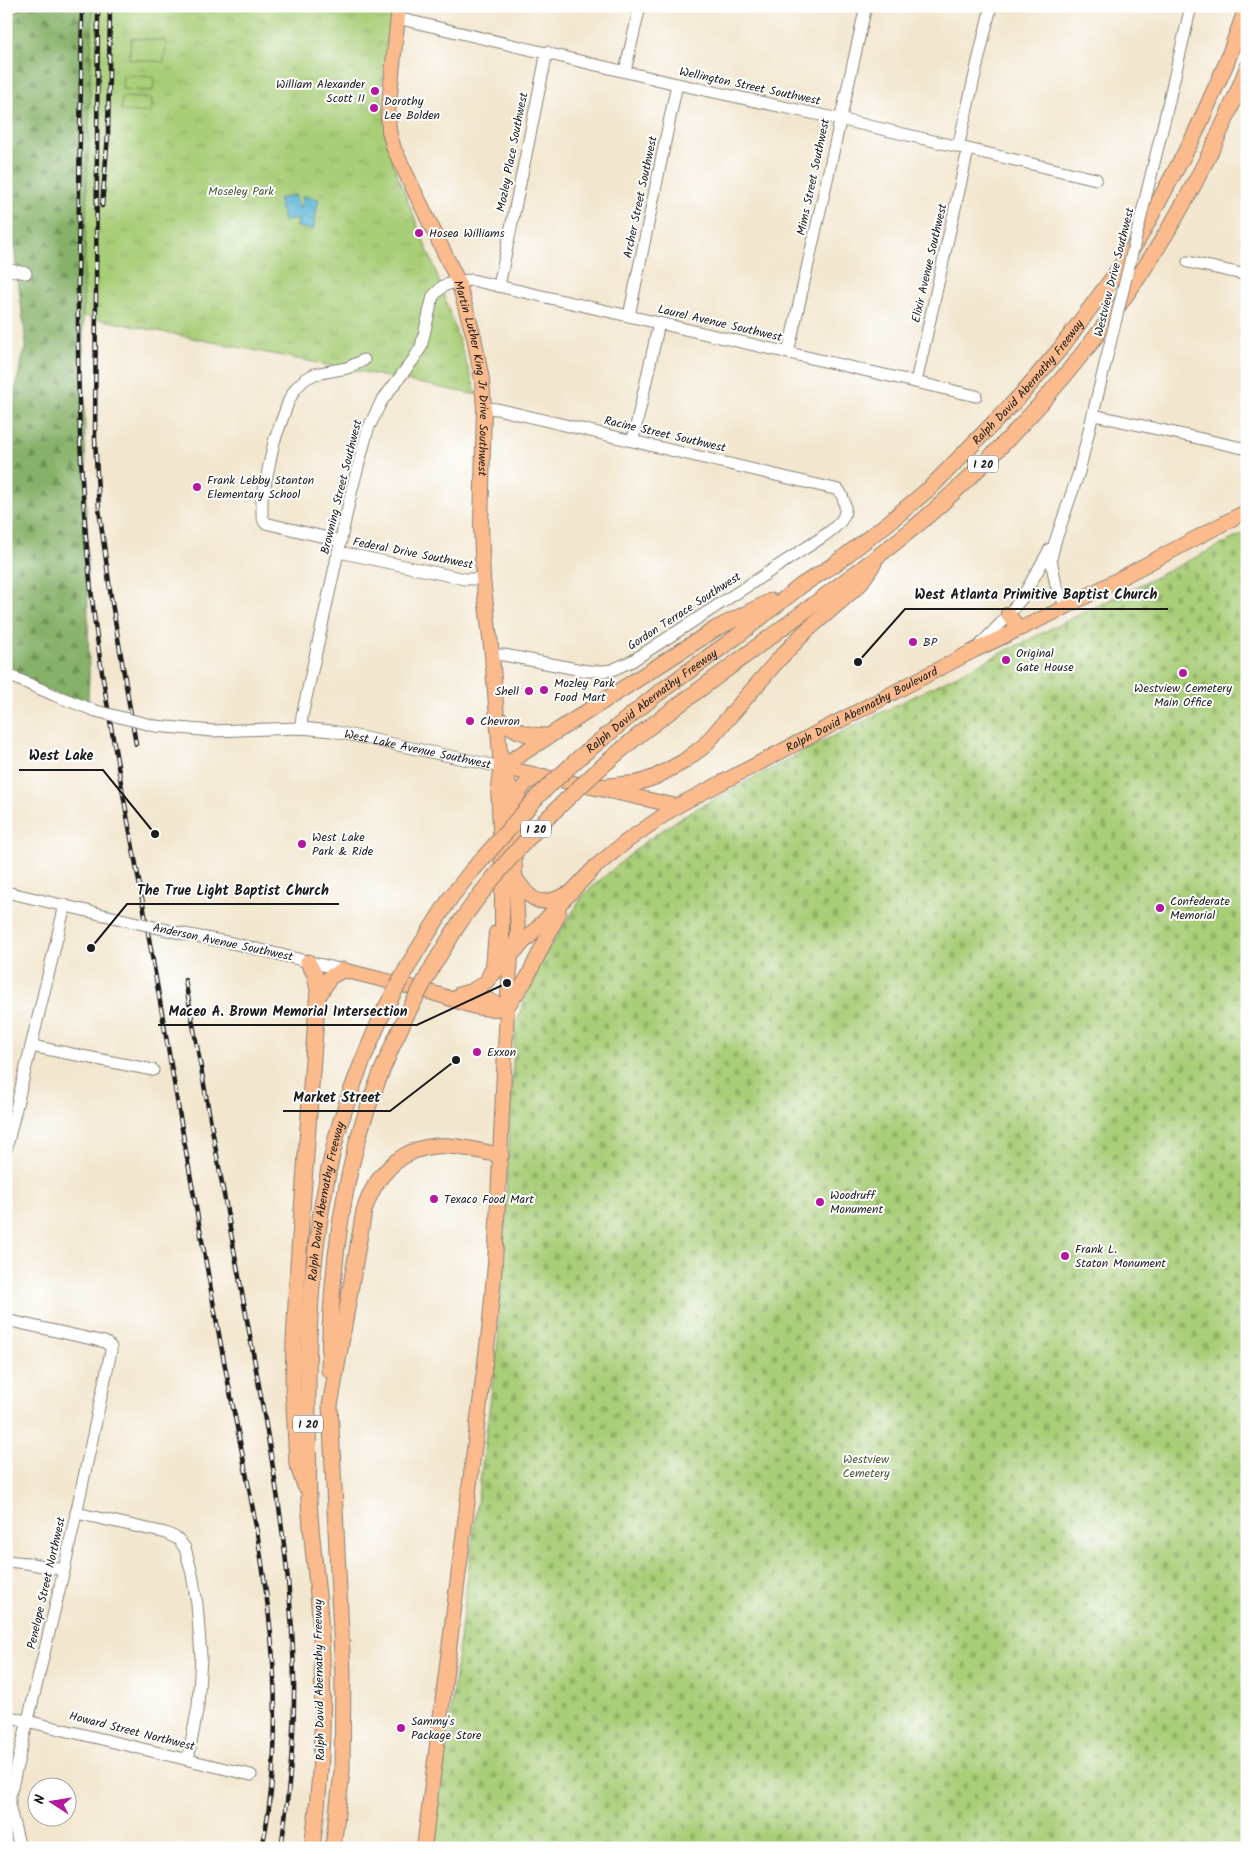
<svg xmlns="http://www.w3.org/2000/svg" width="1253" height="1854" font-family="Kalam,sans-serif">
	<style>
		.forest { fill: url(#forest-firs); stroke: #516642 }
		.cemetery { fill: url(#cemetery-stones); stroke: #62754a }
		.park { fill: url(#park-tufts); stroke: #62754a }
		.garden { fill: #a9ce78; stroke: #62754a }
		.water { fill: url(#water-waves); stroke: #386878 }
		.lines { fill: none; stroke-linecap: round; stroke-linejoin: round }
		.minor-casing { stroke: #878175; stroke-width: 13 }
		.major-casing { stroke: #878175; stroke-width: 16 }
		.highway-casing { stroke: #878175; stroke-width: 17 }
		.minor { stroke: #fff; stroke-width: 11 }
		.major { stroke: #fbbb8d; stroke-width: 14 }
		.highway { stroke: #fbbb8d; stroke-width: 15 }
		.rail-casing { stroke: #1c1c1c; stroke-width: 4.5 }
		.rail { stroke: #fff; stroke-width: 2.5; stroke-dasharray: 8; stroke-linecap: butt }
		.minor-bridge-casing { stroke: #878175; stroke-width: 13; stroke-linecap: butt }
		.highway-bridge-casing { stroke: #878175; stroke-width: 17; stroke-linecap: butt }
		.minor-bridge { stroke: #fff; stroke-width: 11 }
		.highway-bridge { stroke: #fbbb8d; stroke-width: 15 }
		.poi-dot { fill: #b5179e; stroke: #fff; stroke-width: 2 }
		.labels { text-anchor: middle; stroke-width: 4; stroke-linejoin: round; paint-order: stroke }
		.shield { fill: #fff; stroke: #606060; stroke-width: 1 }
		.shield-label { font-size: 11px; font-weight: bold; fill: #1c1c1c }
		.poi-label { font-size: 12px; fill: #1c1c1c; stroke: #fff; text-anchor: start }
		.street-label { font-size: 12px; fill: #1c1c1c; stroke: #fff }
		.park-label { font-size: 12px; fill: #4d5a3c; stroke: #fff }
		.leader { fill: none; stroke: #1c1c1c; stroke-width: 2 }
		.callout-dot { fill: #1c1c1c; stroke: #fff; stroke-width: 2 }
		.callout-label { font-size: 14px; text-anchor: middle; font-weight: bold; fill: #1c1c1c; stroke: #fff; stroke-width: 4; stroke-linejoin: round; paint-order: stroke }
	</style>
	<defs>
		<pattern id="forest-firs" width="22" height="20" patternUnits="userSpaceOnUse" patternTransform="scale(1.25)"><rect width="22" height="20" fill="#86b168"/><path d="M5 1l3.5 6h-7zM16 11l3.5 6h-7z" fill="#6d8f55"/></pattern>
		<pattern id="cemetery-stones" width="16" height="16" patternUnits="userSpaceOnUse" patternTransform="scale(1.25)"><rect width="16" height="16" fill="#a9ce78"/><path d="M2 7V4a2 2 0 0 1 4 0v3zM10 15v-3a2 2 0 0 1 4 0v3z" fill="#91b067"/></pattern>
		<pattern id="park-tufts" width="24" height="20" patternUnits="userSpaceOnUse" patternTransform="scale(1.25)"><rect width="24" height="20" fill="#a9ce78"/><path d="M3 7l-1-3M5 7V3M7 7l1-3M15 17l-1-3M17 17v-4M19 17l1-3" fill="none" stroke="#91b067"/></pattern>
		<pattern id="water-waves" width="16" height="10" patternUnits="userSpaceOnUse" patternTransform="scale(1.25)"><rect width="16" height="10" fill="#55b3d4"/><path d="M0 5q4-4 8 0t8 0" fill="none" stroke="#4999b5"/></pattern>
	</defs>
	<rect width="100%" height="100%" fill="#fff"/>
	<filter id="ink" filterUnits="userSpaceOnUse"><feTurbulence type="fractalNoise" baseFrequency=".02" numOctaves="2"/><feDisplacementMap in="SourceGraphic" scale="10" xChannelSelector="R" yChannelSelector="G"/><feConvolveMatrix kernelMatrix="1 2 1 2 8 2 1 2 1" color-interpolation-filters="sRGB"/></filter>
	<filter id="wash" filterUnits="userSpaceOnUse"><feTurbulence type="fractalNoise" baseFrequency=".0096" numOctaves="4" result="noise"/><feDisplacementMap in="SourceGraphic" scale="20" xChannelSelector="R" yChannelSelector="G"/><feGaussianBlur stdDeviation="1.12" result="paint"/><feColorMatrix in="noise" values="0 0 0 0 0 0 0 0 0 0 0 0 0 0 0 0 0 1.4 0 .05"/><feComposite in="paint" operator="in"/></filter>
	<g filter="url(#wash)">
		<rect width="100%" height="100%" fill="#f2e6ce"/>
		<path class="forest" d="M 6,6 L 93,6 L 83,316 L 89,675 L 88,705 L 6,675 L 6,427 L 26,343 L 9,209 L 6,208 Z"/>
		<path class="cemetery" d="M 1247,532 L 1247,1848 L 433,1848 L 498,1341 L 515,1027 L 535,969 L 585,893 L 646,841 L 688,813 L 821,742 Z"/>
		<path class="park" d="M 93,6 L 395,6 L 392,46 L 380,87 L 393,164 L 435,269 L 477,395 L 83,316 Z"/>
		<g class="garden">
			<path d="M 131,38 L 166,41 L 164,62 L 129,59 Z"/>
			<path d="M 123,75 L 154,77 L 153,91 L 122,89 Z"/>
			<path d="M 122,97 L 152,99 L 151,113 L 121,111 Z"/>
		</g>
		<path class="water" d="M 295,195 L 300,209 L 303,196 L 319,199 L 313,230 L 297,227 L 298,220 L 294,219 L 284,222 L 278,199 Z"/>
	</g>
	<g filter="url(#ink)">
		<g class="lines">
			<defs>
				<g id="minor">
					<path d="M 6,9 L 14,6"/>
					<path d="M 397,18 L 677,84 L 839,119 L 1096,179"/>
					<path d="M 625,71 L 640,6"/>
					<path d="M 1164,122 L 1191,6"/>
					<path d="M 958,147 L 991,6"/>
					<path d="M 1188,262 L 1247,275"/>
					<path d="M 6,269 L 26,273"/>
					<path d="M 499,286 L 547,52"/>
					<path d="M 629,316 L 677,84"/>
					<path d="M 788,353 L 866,6"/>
					<path d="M 916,382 L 968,150"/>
					<path d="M 484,408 L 497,409 L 839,490 C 854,515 840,524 821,538 L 632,661 L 612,670 L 603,671 L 587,671 L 504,655 L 492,655"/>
					<path d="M 1094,415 L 1247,449"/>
					<path d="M 633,440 L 659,323"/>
					<path d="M 341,541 L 265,523 L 262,516 L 262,499 L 274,442 L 289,400 L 296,388 L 305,379 L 315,374 L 347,368 L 364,360"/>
					<path d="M 339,552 L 465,579 L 483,579"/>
					<path d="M 1066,607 L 1056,585 L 1051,559 L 1055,542 L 1079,472 L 1099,389"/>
					<path d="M 978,647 L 1003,621 L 1022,598 L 1050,549"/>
					<path d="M 6,674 L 54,695 L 96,711"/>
					<path id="s1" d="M 155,726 L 213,731 L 301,728 L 332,731 L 501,767"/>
					<path d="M 301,728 L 302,716 L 352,489 L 368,429 L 381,402 L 413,360 L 421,347 L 433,296 L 443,286 L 458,281 L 472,280 L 976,396"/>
					<path d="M 6,892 L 117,918"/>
					<path d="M 184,934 L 232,943 L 343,970"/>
					<path d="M 31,1046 L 153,1070"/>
					<path d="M 6,1150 L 65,905"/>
					<path d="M 6,1320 L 105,1342 L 111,1347 L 111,1351 L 64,1570 L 10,1795 L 10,1809 L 20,1848"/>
					<path d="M 76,1513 L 166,1533 L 178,1539 L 185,1548 L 192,1574 L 197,1604 L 201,1657 L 198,1706 L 188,1759"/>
					<path d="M 6,1561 L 27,1563 L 64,1570"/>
					<path d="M 6,1716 L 251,1775"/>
				</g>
				<g id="major">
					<path id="s2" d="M 399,6 L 388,113 L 389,131 L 394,149 L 458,281 L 474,337 L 482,380 L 484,408 L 481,525 L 483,579 L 492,655 L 501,767 L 498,787 L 502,870 L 502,944 L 511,957"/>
					<path d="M 1008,614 L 1019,629"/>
					<path d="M 501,767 L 677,806"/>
					<path d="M 512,807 C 521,790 522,780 544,776"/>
					<path d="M 517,880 C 533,903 540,907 567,894"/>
					<path d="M 343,970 C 374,978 406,985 436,994 C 464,1002 476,1012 507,1008"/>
					<path d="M 488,978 L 493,966 L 496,933"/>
					<path id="s3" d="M 460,994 L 471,991 L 486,982 L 595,867 L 627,841 L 677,806 L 973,651 L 1066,607 L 1247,511"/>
					<path d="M 462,995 L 484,998 L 504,1007"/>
					<path d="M 507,1007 L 526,980 L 559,913"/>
					<path d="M 424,1848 L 489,1331 L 495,1264 L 507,1008 L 511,957 L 518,935 L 512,808 L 509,784 L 501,767"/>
				</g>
				<g id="highway">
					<path d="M 497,718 C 516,731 525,736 548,736"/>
					<path id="s4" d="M 580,757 L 657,694 L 736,637 L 802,585 L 835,564 L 888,523 L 930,488 L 1019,397 L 1060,349 L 1114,276 L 1138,240 L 1194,136 L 1226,64 L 1247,6"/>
					<path d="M 607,762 L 640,734 C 700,689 761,644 821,599 C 858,571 896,544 930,514 C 1068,392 1181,241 1247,68"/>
					<path d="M 501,767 L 717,628 L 771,601"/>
					<path d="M 599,787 L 638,783 L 655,777 L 683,762 L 704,746 L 779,659 L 805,632 L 859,585 L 874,563"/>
					<path d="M 412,959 L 451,897 L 470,873"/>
					<path d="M 434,964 L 458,925 L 474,903"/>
					<path d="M 318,997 L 330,977 L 343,970"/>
					<path d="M 329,1370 C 330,1287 338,1205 362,1125 C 374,1088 389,1052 406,1016"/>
					<path d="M 305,1486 L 297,1464 L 293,1386 L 294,1342 L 298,1265 L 318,990 L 315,975 L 308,962"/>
					<path id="s5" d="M 312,1848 C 323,1772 325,1694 320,1618 C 317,1578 311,1539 309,1499 C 308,1473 309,1448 308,1422 C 307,1321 312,1233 337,1134 C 349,1092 366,1051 384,1011"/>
					<path d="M 333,1848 L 342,1771 L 343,1674 L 330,1406 L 364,1211 C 374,1177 399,1149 436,1146 C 457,1144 480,1152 501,1155"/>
				</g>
			</defs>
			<use href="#minor" class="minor-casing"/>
			<use href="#major" class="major-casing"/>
			<use href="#highway" class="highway-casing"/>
			<use href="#minor" class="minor"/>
			<use href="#major" class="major"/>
			<use href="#highway" class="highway"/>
			<defs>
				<g id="rail">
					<path d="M 82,6 C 80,223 67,443 100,659 C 112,739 128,819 142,898 C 167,1045 193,1193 220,1340 C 251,1507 298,1677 262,1848"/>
					<path d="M 98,6 L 95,439 L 99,509 L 111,597 L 136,744"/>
					<path d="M 102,206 L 108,135 L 110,6"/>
					<path d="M 185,980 C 205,1092 225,1203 246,1314 C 268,1435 292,1557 294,1681 C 295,1737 289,1793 281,1848"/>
				</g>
			</defs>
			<use href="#rail" class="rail-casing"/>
			<use href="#rail" class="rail"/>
			<defs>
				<g id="minor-bridge">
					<path d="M 1099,389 L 1164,122"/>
					<path d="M 96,711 L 155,726"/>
					<path d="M 117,918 L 184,934"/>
				</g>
				<g id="highway-bridge">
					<path d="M 470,873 L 539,795 L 580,757"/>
					<path d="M 474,903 C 513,850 558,806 607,762"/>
					<path d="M 384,1011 L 412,959"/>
					<path d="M 406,1016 L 434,964"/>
				</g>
			</defs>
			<use href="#minor-bridge" class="minor-bridge-casing"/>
			<use href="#highway-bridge" class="highway-bridge-casing"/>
			<use href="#minor-bridge" class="minor-bridge"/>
			<use href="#highway-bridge" class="highway-bridge"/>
		</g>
	</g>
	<g class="poi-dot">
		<circle cx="375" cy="91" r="5"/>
		<circle cx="374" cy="108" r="5"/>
		<circle cx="419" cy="233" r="5"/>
		<circle cx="197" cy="487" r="5"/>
		<circle cx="913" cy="642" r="5"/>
		<circle cx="1006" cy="660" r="5"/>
		<circle cx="1183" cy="673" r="5"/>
		<circle cx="544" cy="690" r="5"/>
		<circle cx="529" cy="691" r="5"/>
		<circle cx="470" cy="721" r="5"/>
		<circle cx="302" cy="844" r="5"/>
		<circle cx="1160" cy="908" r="5"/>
		<circle cx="477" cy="1052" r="5"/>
		<circle cx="434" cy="1199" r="5"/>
		<circle cx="820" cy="1202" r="5"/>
		<circle cx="1065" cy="1256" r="5"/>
		<circle cx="401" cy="1728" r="5"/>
	</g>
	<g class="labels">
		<g class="shield">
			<rect x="968" y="455.5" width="30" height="17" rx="4"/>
			<rect x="521" y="820.5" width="30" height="17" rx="4"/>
			<rect x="293" y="1415.5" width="30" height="17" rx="4"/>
		</g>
		<g class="shield-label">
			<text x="983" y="468">I 20</text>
			<text x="536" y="833">I 20</text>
			<text x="308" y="1428">I 20</text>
		</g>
		<g class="poi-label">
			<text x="365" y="88" text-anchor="end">William Alexander<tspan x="365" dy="14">Scott II</tspan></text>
			<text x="384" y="105">Dorothy<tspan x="384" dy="14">Lee Bolden</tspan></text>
			<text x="429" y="237">Hosea Williams</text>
			<text x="207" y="484">Frank Lebby Stanton<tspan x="207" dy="14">Elementary School</tspan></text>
			<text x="923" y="646">BP</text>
			<text x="1016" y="657">Original<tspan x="1016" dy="14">Gate House</tspan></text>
			<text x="554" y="687">Mozley Park<tspan x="554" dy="14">Food Mart</tspan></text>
			<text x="1183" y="692" text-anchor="middle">Westview Cemetery<tspan x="1183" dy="14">Main Office</tspan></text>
			<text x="519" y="695" text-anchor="end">Shell</text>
			<text x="480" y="725">Chevron</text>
			<text x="312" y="841">West Lake<tspan x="312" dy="14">Park &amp; Ride</tspan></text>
			<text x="1170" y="905">Confederate<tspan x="1170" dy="14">Memorial</tspan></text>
			<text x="487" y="1056">Exxon</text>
			<text x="830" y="1199">Woodruff<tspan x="830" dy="14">Monument</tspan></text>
			<text x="444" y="1203">Texaco Food Mart</text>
			<text x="1075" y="1253">Frank L.<tspan x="1075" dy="14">Staton Monument</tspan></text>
			<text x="411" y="1725">Sammy's<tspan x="411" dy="14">Package Store</tspan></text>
		</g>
		<g class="street-label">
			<text transform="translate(750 86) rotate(12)" y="4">Wellington Street Southwest</text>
			<text transform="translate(512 152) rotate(-79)" y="4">Mozley Place Southwest</text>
			<text transform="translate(813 177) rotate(-78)" y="4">Mims Street Southwest</text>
			<text transform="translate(640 197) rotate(-78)" y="4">Archer Street Southwest</text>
			<text transform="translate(929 263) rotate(-77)" y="4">Elixir Avenue Southwest</text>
			<text transform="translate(1114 272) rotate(-76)" y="4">Westview Drive Southwest</text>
			<text transform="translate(720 323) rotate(13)" y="4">Laurel Avenue Southwest</text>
			<text dy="4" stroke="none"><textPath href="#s2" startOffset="390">Martin Luther King Jr Drive Southwest</textPath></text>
			<text dy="4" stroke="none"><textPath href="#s4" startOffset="586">Ralph David Abernathy Freeway</textPath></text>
			<text transform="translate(665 434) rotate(13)" y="4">Racine Street Southwest</text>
			<text transform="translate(341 487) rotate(-76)" y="4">Browning Street Southwest</text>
			<text transform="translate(413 553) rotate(11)" y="4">Federal Drive Southwest</text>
			<text transform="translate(684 611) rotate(-33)" y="4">Gordon Terrace Southwest</text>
			<text dy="4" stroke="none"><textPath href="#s4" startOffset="91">Ralph David Abernathy Freeway</textPath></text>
			<text dy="4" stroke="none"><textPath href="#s3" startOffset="498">Ralph David Abernathy Boulevard</textPath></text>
			<text dy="4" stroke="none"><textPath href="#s1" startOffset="265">West Lake Avenue Southwest</textPath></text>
			<text transform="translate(223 942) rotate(12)" y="4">Anderson Avenue Southwest</text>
			<text dy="4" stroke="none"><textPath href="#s5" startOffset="649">Ralph David Abernathy Freeway</textPath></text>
			<text transform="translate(46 1583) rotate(-77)" y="4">Penelope Street Northwest</text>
			<text transform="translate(319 1680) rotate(-91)" y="4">Ralph David Abernathy Freeway</text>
			<text transform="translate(132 1731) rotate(14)" y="4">Howard Street Northwest</text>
		</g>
		<g class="park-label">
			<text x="241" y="195">Moseley Park</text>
			<text x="866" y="1463">Westview<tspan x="866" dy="14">Cemetery</tspan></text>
		</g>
	</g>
	<path class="leader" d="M858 662L905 609H1168M155 834L103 770H19M91 948L127 904H339M507 983L417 1025H158M456 1060L390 1111H283"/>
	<g class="callout-dot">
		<circle cx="858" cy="662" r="5"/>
		<circle cx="155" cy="834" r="5"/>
		<circle cx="91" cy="948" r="5"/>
		<circle cx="507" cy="983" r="5"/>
		<circle cx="456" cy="1060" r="5"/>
	</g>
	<g class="callout-label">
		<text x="1036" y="599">West Atlanta Primitive Baptist Church</text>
		<text x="61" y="760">West Lake</text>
		<text x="233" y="895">The True Light Baptist Church</text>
		<text x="288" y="1016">Maceo A. Brown Memorial Intersection</text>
		<text x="337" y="1102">Market Street</text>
	</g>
	<rect width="1253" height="1854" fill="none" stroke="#fff" stroke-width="25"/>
	<g transform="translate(52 1802) rotate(282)"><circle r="24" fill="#ffffff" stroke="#a4a4a4"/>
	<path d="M0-4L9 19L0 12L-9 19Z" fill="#b5179e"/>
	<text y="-8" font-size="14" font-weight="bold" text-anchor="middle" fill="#1c1c1c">N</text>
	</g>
</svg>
